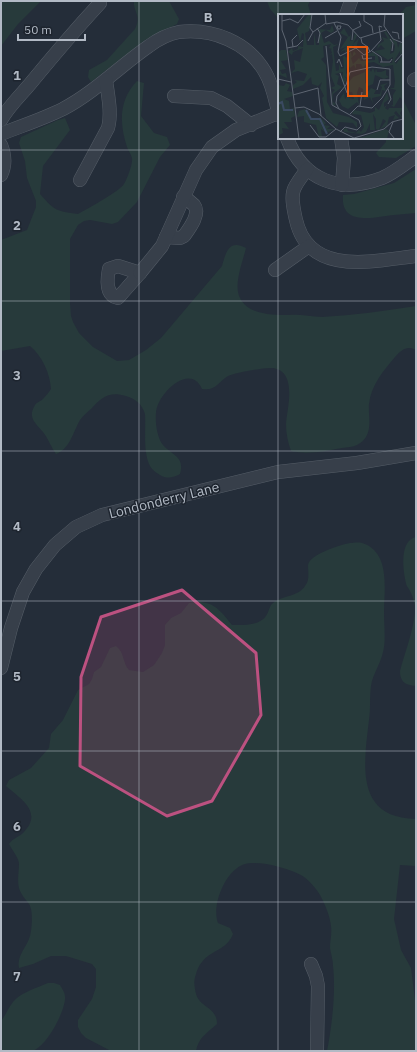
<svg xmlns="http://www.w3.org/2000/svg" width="417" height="1052" font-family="'IBM Plex Sans',sans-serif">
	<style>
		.green { fill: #273a3b }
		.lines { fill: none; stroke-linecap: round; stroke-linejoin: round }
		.minor-casing { stroke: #555d67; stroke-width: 14 }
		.minor { stroke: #373f4a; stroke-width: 13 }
		.marked { fill: #bc5180; fill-opacity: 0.2; stroke: #bc5180; stroke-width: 3; stroke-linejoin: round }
		.grid { fill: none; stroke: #b2bac5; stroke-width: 1; stroke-opacity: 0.55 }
		.labels { text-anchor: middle; stroke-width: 3; stroke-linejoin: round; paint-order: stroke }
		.street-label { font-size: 14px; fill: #b2bac5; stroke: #1d242e }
		.inset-river { fill: none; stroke: #3a4a61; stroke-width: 2 }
		.inset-road { fill: none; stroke: #5d6571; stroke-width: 1 }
		.view { fill: #e8590c; fill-opacity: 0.15; stroke: #e8590c; stroke-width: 2 }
		.inset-edge { fill: none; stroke: #b2bac5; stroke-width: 2 }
		.grid-label { font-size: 13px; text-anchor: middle; font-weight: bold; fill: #b2bac5; stroke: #1d242e; stroke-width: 3; stroke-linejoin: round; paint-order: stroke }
	</style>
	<rect width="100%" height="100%" fill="#242d39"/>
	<g class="green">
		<path d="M 1,1 L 41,1 L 18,24 L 1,46 Z"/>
		<path d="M 134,1 L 169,1 L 179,19 L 177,24 L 145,40 L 91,82 L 88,77 L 89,70 L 107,60 L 135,29 C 142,15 133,12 134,1 Z"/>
		<path d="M 267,1 L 310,1 L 308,5 L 311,15 L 279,15 L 279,19 L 270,9 Z"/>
		<path d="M 416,5 L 416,31 L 402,39 L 402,15 L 399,15 L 406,7 Z"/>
		<path d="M 137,81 L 144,83 L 141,116 L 154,133 L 167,137 L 170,145 L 160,157 L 137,202 L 118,222 L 112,224 L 90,220 L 84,221 L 78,225 L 70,239 L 70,303 L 71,316 L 73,322 L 79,333 L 93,347 L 117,361 L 129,360 L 146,350 L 161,338 L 222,266 C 226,252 229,239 246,248 C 243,261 233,285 240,298 C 248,315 273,315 289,315 C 300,314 311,317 322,317 C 354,315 385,311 416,306 L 416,350 C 407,345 401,350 395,357 C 384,370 371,385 369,404 C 368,414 372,427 366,437 C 364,440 361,443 357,445 C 353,447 347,447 342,448 C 326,451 308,455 291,451 C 288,442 286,434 286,424 C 287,408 298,372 273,368 C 266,367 234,373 228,376 C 217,383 216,391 202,389 C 190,362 157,394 156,413 C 155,422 157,438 163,445 C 173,456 185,457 180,474 C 173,478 167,479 160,475 C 155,472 151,469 149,464 C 143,449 146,430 145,414 C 142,404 136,399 126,396 C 109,391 102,397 91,409 C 87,412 83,416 80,420 C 73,432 70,449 56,454 C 51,447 48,438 43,432 C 36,424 28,418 34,407 C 36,402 40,402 43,399 C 46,396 49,392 51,389 C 50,373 42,356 30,346 L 1,351 L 1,240 L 27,230 L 36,207 L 36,201 L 27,178 L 25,161 L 19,143 L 21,137 L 58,120 L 65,118 L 70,130 L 43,166 L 40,194 C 55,211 56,211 78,214 C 87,209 120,191 124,184 C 127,179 133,164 132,158 C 131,154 128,150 127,147 C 119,122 119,100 137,81 Z"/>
		<path d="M 402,98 L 416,125 L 416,146 L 396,158 L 379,157 L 376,153 L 386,142 L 386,138 L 402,138 Z"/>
		<path d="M 416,169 L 416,213 C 409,214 401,214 394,215 C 375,217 340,227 343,195 L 354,194 L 394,183 Z"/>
		<path d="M 416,537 L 416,686 C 405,685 400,682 400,671 C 405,652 413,632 415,612 C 416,605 413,597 410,591 C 409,588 406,586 406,583 C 403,570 399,541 416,537 Z"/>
		<path d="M 350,543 C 353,543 358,542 362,543 C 391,552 384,590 384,613 C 384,624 386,642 383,652 C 381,662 375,671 372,681 C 369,692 371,708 369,720 C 364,763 354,818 416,819 L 416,866 L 400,865 L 394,919 L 401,950 L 411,968 L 415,1000 L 416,1001 L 416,1051 L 327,1051 C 332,1026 336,991 333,966 C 333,960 331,954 330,948 C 330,941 332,934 331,926 C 330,916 325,904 320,895 C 316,888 308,879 301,875 C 288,868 259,860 245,864 C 226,869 211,905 218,923 L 230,928 L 233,934 C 227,950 211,950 202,962 C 199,965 197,970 196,974 C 194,979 194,984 195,989 C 197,1009 217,1005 217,1024 C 208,1032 198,1038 196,1051 L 111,1051 L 86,1038 L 81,1033 L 78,1027 L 78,1020 L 92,999 L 96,987 L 96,969 L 92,964 L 66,956 L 51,956 L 33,964 L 19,968 C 16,954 30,945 31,931 C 32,924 33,910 29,904 C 25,898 21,895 19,888 C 17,880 19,872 19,863 C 18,857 12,850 9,844 C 13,838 19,837 24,832 C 43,812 21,799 6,786 L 9,780 L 31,768 L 49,748 L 51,734 L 63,720 L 78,690 L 89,684 L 92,679 L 94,672 L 101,667 L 110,648 L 116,646 C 125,653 122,662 129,670 L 143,672 L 154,665 L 162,653 L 165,645 L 165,625 L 171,618 L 181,613 L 189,603 C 212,599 219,609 232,625 C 243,625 259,626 266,616 C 269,612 269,606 273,603 C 283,595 298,597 305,586 C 310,580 308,572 308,565 C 310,554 340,545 350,543 Z"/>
		<path d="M 48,983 L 54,983 L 60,985 C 62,989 65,992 65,997 C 66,1010 46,1048 32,1051 C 23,1052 11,1051 1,1051 L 1,1021 C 6,1015 8,1008 13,1002 C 21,992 37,988 48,983 Z"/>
	</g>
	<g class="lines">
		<defs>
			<g id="minor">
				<path d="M 346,15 L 351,1"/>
				<path d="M 414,80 L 416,79"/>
				<path d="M 174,96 L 211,98 L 227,106 L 251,125"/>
				<path d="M 1,120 C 9,106 20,96 30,84 C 53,56 76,29 100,3"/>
				<path d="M 1,134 C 21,126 43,119 63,109 C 95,92 120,66 149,46 C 157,40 169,34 179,32 C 212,28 248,42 265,72 C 273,85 275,100 279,115"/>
				<path d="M 287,138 C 303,181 340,194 382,178 C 394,173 406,163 416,156"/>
				<path d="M 341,138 L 344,158 L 342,185"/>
				<path d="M 1,145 C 5,155 6,165 1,175"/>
				<path d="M 307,169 C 303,175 298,181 295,187 C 290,195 294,211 296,220 C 309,277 373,261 416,256"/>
				<path d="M 80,180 L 108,128 C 112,113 108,96 106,80"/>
				<path d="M 166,237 L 180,238 L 184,236 C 189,229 201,214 194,205 C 191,202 187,199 183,197"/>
				<path d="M 118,266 L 140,273 L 118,298 C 105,295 107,279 109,269 Z"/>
				<path d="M 275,270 L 309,246"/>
				<path d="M 140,273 L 162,246 L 196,170 L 212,147 L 236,130 L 278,113"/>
				<path d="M 1,668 L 11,628 L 23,592 L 36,569 L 55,545 L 76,527 L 102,515 L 278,472 L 357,463 L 416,453"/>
				<path d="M 311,964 L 316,976 L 318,986 L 317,1051"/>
			</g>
		</defs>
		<use href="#minor" class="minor-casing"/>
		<use href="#minor" class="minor"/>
	</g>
	<path class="marked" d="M 182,590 L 256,653 L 261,715 L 212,801 L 167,816 L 80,766 L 81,677 L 101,617 Z"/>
	<path class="grid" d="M 139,1 L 139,1051M 278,1 L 278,1051M 1,150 L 416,150M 1,301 L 416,301M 1,451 L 416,451M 1,601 L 416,601M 1,751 L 416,751M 1,902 L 416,902"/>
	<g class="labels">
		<g class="street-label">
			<text transform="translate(164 500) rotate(-14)" y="5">Londonderry Lane</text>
		</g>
	</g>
	<g transform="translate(278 14)">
		<rect width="125" height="125" fill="#242d39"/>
		<path d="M 31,0 L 34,0 L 31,17 L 27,19 L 29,31 L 36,31 L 36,18 L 38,31 L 41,31 L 41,15 L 52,16 L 54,11 L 56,17 L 53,19 L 48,16 L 43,19 L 46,29 L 51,27 L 56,31 L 61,30 L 55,33 L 58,57 L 61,56 L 61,50 L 63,55 L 66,54 L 65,43 L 68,41 L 67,43 L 71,44 L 71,39 L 73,38 L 74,43 L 76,37 L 78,40 L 73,44 L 75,50 L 81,44 L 83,47 L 97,46 L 97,42 L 86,42 L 95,38 L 100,42 L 101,49 L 114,49 L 115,43 L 110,46 L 96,37 L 107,35 L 103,31 L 99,35 L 100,31 L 106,27 L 104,23 L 110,25 L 106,18 L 108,17 L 114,28 L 112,40 L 116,38 L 117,32 L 113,24 L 119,28 L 120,34 L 122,29 L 125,30 L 124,39 L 122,42 L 122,37 L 116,47 L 118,50 L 125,41 L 125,87 L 122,83 L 116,93 L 113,91 L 115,91 L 115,81 L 118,76 L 111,74 L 116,74 L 117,67 L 115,51 L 105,53 L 96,48 L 89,49 L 85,54 L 83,50 L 78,50 L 78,55 L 76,51 L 72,54 L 69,48 L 68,59 L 70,61 L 69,64 L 66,62 L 69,65 L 67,68 L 64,68 L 65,58 L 57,60 L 61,62 L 59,70 L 64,73 L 55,80 L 55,88 L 58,90 L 55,92 L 54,79 L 57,76 L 53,74 L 57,72 L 53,62 L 55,47 L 54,40 L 51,41 L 54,39 L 53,36 L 51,37 L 54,35 L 51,34 L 53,30 L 45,32 L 46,43 L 43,45 L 48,51 L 49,88 L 55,99 L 71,103 L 79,108 L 79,114 L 75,109 L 61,108 L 59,113 L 48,104 L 44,84 L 46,82 L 42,74 L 44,68 L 40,72 L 34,70 L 33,63 L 25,71 L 15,75 L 15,71 L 19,68 L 16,66 L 26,67 L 29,60 L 20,57 L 13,59 L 17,55 L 16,46 L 22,48 L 25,34 L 15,38 L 14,41 L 10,38 L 14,34 L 15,37 L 20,35 L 20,32 L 25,33 L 26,20 L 24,19 L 22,28 L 19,15 ZM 66,14 L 71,23 L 73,20 L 72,27 L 75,26 L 77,19 L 79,22 L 75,30 L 81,24 L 78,34 L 75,31 L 67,39 L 67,36 L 62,38 L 68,33 L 62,35 L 70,23 L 62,19 ZM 3,36 L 8,36 L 10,46 L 3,47 L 8,55 L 2,56 L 4,60 L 8,59 L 9,64 L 0,60 L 0,39 ZM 91,54 L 93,58 L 95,54 L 97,59 L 98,54 L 99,58 L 103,58 L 108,56 L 108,61 L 111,63 L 106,65 L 97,61 L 95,70 L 88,73 L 89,79 L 93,74 L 98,76 L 96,80 L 102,80 L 104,73 L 102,71 L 110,69 L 106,72 L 108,77 L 104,76 L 103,82 L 94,84 L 95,90 L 92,83 L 86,86 L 85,75 L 81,73 L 79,79 L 81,91 L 79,88 L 70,95 L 64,92 L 61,86 L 66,79 L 67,85 L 72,79 L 71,84 L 76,85 L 74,78 L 71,78 L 70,69 L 75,63 L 87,58 L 87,69 L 90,70 L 89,59 ZM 8,69 L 12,71 L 9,77 L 14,78 L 15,82 L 6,85 L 11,87 L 12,95 L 16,94 L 17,102 L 13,104 L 14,108 L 6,108 L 11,115 L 4,114 L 5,119 L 1,121 L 0,71 L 6,72 ZM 109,78 L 111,85 L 106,89 L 106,93 L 109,91 L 107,94 L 110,96 L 111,94 L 125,94 L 122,99 L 125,105 L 118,97 L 116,99 L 121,104 L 115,106 L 117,101 L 111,103 L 109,112 L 102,115 L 108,107 L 105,105 L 101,116 L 98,115 L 98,105 L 95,100 L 97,116 L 92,116 L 92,109 L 88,118 L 84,120 L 66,118 L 65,115 L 69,114 L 70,117 L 78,119 L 81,116 L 83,118 L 86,113 L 83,101 L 74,100 L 76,96 L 92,99 L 97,97 L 97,93 L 101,96 ZM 27,95 L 34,106 L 41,105 L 46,117 L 49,117 L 44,111 L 41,102 L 48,109 L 46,111 L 52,112 L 49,115 L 57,115 L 48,119 L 43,115 L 44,123 L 41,123 L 38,111 L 26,108 L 26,102 L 19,103 L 21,97 ZM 108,115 L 111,117 L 109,125 L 79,125 Z" fill="#273a3b"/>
		<path class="inset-river" d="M 0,90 L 4,88 L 6,96 L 15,96M 28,96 L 33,105 L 42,105 L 49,120"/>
		<path class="inset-road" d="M 4,0 L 4,16 L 8,27 L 17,94M 34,0 L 32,14 L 35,18M 47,0 L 48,10 L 59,8 L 70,11 L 82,24 L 108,16M 86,0 L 86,7 L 94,12 L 95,19M 107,0 L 106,12 L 115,25 L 125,29M 4,7 L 12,5 L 20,9 L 27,0M 56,9 L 63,23 L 60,38 L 62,42M 59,12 L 63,12 L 62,15 L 60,15 ZM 39,14 L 42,19 L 40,29M 114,18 L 120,19 L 121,25M 47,24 L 59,17M 83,24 L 84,29 L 90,33 L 92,38M 112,25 L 115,29 L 114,37M 74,26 L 75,16 L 83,12 L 81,7M 30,27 L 35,18 L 48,9M 48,32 L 54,91 L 61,95M 15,33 L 14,26 L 19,21M 9,34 L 19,32 L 25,26M 94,37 L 103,43 L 104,48M 84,41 L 85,45 L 94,44M 62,42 L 78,34 L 86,41 L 93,37 L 103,26 L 101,12 L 104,13M 102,48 L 112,48 L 114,45M 117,48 L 125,39M 59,49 L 61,45 L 64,53M 62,59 L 69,79M 0,65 L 13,68M 110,75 L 113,85 L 110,90M 99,76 L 102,66 L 112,66M 15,81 L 40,74 L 43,102M 82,92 L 84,78M 115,108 L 111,118 L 117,125M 32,111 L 41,123 L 48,123 L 58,115M 62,118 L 67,113 L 79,116 L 83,112 L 81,106 L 61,95 L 58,89 L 59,82 L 68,71 L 72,58 L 94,53 L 112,55 L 112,71 L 104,84 L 94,94 L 80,92 L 72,100M 21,125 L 17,94 L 26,93 L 41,100 L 58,115 L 76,124 L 106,115 L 114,108 L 125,105"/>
		<path class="view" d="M 70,33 L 89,33 L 89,82 L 70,82 Z"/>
		<rect width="125" height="125" class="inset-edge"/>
	</g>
	<g class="grid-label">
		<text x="208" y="22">B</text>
		<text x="17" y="80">1</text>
		<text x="17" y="230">2</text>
		<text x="17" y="380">3</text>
		<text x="17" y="531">4</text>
		<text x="17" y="681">5</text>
		<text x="17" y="831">6</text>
		<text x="17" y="981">7</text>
	</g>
	<rect width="417" height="1052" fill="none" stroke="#b2bac5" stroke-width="4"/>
	<path d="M18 34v6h67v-6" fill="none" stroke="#b2bac5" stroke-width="2"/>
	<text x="24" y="34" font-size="12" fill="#b2bac5" stroke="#1d242e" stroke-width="3" paint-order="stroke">50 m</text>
</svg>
